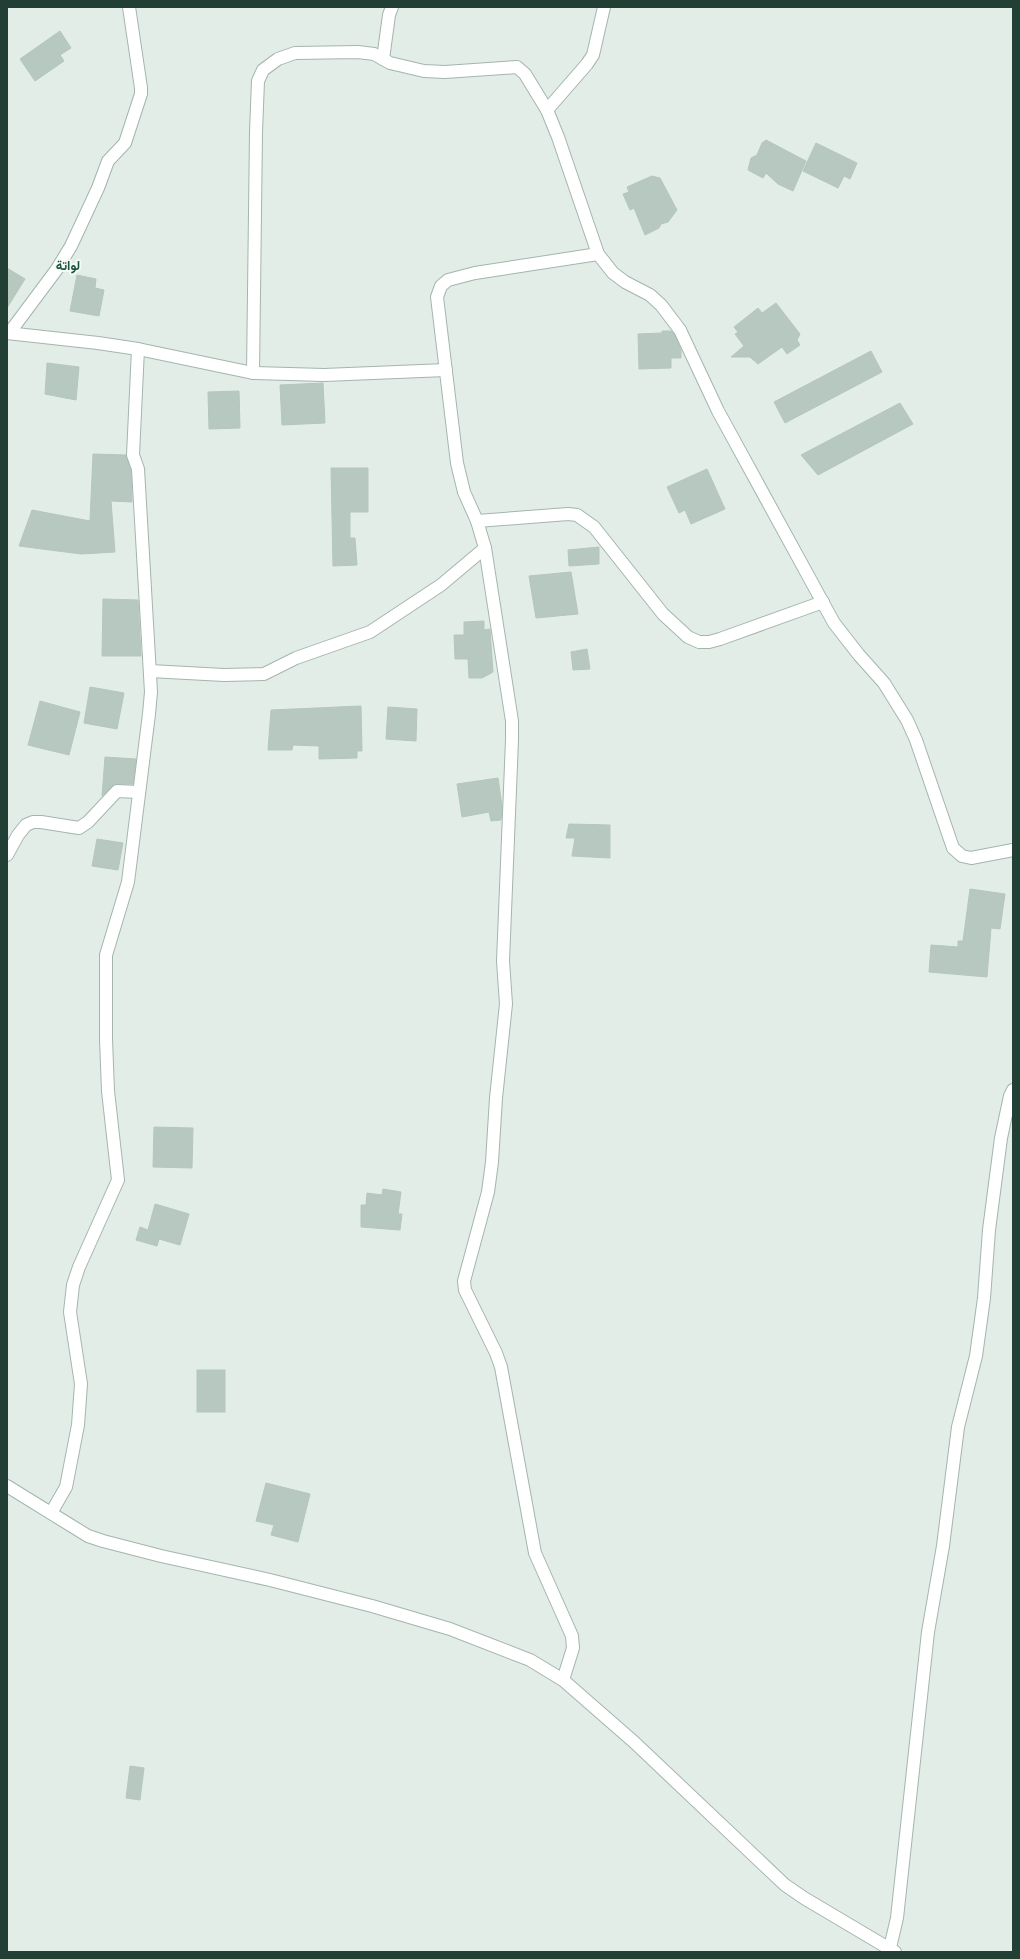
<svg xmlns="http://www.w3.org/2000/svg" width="1020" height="1959" font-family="'Source Sans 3',Vazirmatn,sans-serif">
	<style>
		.building { fill: #b7c8c0; stroke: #b4c7bd }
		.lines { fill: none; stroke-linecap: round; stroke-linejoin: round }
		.minor-casing { stroke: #a4b5ae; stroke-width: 14 }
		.minor { stroke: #fff; stroke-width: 12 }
		.labels { text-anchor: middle; stroke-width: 4; stroke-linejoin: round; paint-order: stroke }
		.quarter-label { font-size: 13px; font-weight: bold; fill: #1c5240; stroke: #f3f9f5 }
	</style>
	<rect width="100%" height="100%" fill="#e2ede7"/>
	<g class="building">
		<path d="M 60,31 L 71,48 L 60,55 L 64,61 L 35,81 L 20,59 Z"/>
		<path d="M 766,140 L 806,161 L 793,191 L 778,184 L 766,173 L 763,178 L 748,170 L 751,158 L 757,155 L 762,143 Z"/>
		<path d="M 816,143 L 857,163 L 850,179 L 844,176 L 838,188 L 803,171 Z"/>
		<path d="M 652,176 L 660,178 L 677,210 L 668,222 L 661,224 L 659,228 L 645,235 L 634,208 L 630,210 L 623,194 L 629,192 L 627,187 Z"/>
		<path d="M 7,268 L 25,279 L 7,308 Z"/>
		<path d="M 77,275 L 96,279 L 95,288 L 104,290 L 99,316 L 70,311 Z"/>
		<path d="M 776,303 L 800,334 L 797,340 L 800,345 L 787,354 L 782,347 L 758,364 L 750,357 L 731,357 L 744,346 L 735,334 L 738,332 L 734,327 L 758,308 L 762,313 Z"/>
		<path d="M 662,331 L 671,331 L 674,334 L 681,350 L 681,358 L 671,358 L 671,368 L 639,369 L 638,334 L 662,333 Z"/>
		<path d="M 871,351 L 882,372 L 785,423 L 774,402 Z"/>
		<path d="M 47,363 L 79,367 L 76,400 L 45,394 Z"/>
		<path d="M 323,383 L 325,423 L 282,425 L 280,385 Z"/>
		<path d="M 239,391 L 240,428 L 209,429 L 208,392 Z"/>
		<path d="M 900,403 L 913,424 L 818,475 L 801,455 Z"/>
		<path d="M 93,454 L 126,455 L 131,471 L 132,502 L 111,501 L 115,552 L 81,554 L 19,546 L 32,510 L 90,521 Z"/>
		<path d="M 331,468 L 368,468 L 368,512 L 350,512 L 350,538 L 355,538 L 357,565 L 333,566 Z"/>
		<path d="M 707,469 L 725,509 L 691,524 L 685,510 L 679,513 L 667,487 Z"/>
		<path d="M 599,547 L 599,564 L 569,566 L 568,550 Z"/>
		<path d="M 571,572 L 578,614 L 536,618 L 529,576 Z"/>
		<path d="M 103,599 L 138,600 L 141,656 L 102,656 Z"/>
		<path d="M 484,621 L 484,630 L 490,629 L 493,672 L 482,678 L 469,678 L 468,659 L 455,659 L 454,635 L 464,635 L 464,622 Z"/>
		<path d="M 587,649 L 590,669 L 573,670 L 571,652 Z"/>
		<path d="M 90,687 L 124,693 L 117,729 L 84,723 Z"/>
		<path d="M 40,701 L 80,712 L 69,755 L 28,745 Z"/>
		<path d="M 361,706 L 362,751 L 357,751 L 357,758 L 319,759 L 319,746 L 293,745 L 292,750 L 268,750 L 271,710 Z"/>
		<path d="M 388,707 L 417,709 L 416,741 L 386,739 Z"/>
		<path d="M 105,757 L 136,759 L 133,784 L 114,784 L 102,796 Z"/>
		<path d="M 498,778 L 502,806 L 501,820 L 491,821 L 489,812 L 462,817 L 457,784 Z"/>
		<path d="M 569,824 L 610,825 L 610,858 L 572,856 L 575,838 L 566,838 Z"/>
		<path d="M 97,839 L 123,843 L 118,870 L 92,866 Z"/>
		<path d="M 970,889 L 1005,894 L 1000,929 L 991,928 L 987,977 L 929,972 L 931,945 L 958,947 L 958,941 L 963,941 Z"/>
		<path d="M 154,1127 L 193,1128 L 192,1168 L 153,1167 Z"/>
		<path d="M 383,1189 L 401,1192 L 398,1214 L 402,1214 L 400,1230 L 361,1227 L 361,1205 L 366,1205 L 367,1193 L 382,1195 Z"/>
		<path d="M 155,1204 L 189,1214 L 180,1245 L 159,1239 L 157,1246 L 136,1240 L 140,1227 L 148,1230 Z"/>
		<rect x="197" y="1370" width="28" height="42"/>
		<path d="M 266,1483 L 310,1494 L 298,1542 L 271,1535 L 274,1525 L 256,1521 Z"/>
		<path d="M 130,1766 L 144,1768 L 140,1800 L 126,1798 Z"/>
	</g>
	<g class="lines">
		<defs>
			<g id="minor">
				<path d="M 383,59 L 389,15 L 392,7"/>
				<path d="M 547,110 L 587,64 L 593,55 L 604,7"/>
				<path d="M 10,332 L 57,269 L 71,246 L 98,188 L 108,161 L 125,143 L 141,94 L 141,88 L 129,7"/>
				<path d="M 7,333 L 98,343 L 138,349 L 133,455 L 138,469 L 151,692 L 149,714 L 128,882 L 106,955 L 106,1039 L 108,1091 L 118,1180 L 79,1267 L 73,1285 L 70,1312 L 81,1384 L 78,1425 L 66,1487 L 51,1513"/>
				<path d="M 138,349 L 253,373 L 324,375 L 446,370"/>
				<path d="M 253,373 L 256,132 L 258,81 L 263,70 L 278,59 L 295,53 L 358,52 L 374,54 L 390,63 L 424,71 L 445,72 L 517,67 L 525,74 L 547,110 L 558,137 L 598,254 L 613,273 L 625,282 L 650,295 L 661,305 L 680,330 L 718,411 L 834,623 L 859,655 L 884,683 L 907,720 L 916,740 L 953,848 L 962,856 L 971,858 L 1013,850"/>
				<path d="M 477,521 L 464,492 L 457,463 L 437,297 L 441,286 L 448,280 L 475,273 L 598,254"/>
				<path d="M 150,671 L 224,675 L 264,674 L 296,658 L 370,632 L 441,585 L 485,548"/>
				<path d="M 7,855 L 18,835 L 26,825 L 33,822 L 41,822 L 79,828 L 88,822 L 117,791 L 139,792"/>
				<path d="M 7,1486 L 75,1528 L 88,1536 L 103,1541 L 161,1556 L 270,1580 L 372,1606 L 450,1629 L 530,1660 L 563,1680 L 634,1742 L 785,1885 L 804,1898 L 895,1952"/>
				<path d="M 563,1680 L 573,1648 L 572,1636 L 535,1553 L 501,1367 L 496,1353 L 465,1290 L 464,1281 L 488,1192 L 492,1162 L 496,1098 L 506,1004 L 503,961 L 512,740 L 512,721 L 485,548 L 477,521 L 568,514 L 577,515 L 594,527 L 663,614 L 688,637 L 699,642 L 709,642 L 720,639 L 823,602"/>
				<path d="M 889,1952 L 897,1918 L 928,1632 L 943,1546 L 958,1427 L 976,1356 L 984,1298 L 989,1230 L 1001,1138 L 1010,1096 L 1013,1090"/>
			</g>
		</defs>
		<use href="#minor" class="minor-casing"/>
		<use href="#minor" class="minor"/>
	</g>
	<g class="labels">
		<g class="quarter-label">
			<text x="68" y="270">لواتة</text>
		</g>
	</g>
	<rect width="1020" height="1959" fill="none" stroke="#213f34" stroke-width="16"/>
</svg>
